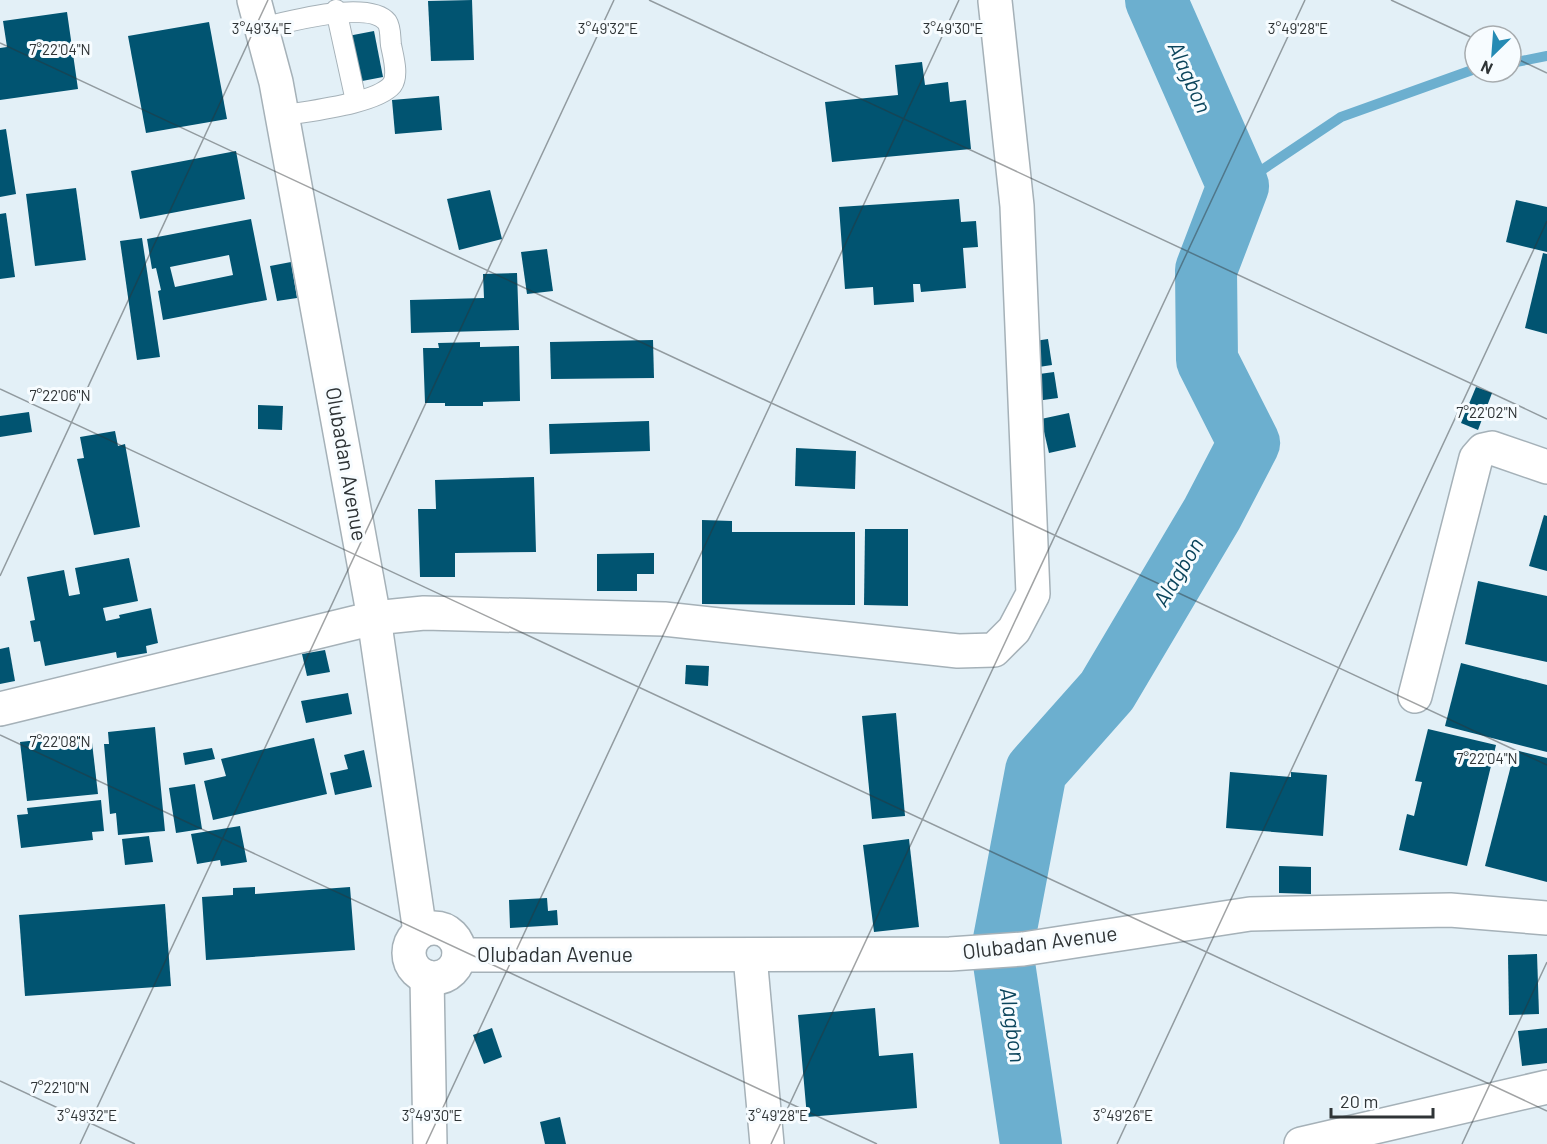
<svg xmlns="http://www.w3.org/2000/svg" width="1547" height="1144" font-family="Barlow,sans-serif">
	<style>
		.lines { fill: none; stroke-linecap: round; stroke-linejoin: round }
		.stream { stroke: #6cafcf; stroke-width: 10 }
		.river { stroke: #6cafcf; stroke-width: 62 }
		.building { fill: #015471; fill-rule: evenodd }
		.service-casing { stroke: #a5b1b8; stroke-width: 22 }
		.minor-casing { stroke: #a5b1b8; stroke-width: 36 }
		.tertiary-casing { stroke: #a5b1b8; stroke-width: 36 }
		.service { stroke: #fff; stroke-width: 20 }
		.minor { stroke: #fff; stroke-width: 33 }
		.tertiary { stroke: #fff; stroke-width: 33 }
		.ticks { fill: none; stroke: #2f3436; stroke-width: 1.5; stroke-opacity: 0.45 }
		.labels { text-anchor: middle; stroke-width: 6; stroke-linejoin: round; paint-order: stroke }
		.street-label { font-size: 21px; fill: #2f3436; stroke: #f7fcff }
		.water-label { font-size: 22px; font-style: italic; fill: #0b455c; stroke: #f7fcff }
		.ticks-label { font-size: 15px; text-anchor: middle; fill: #2f3436; stroke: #f7fcff; stroke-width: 6; stroke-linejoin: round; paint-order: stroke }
	</style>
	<rect width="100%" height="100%" fill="#e3f0f7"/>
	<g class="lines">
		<g class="stream">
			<path d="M 1511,63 L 1547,56"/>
			<path d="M 1238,186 L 1341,117 L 1475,69"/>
		</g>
		<path class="river" d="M 1031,1144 L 1002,950 L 1036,771 L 1107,691 L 1212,514 L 1249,443 L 1207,360 L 1206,270 L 1238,186 L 1156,0"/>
	</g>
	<g class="building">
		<path d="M 472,0 L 474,60 L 431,61 L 428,1 Z"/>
		<path d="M 67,12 L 78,89 L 0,100 L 0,48 L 7,47 L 3,21 Z"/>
		<path d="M 209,22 L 227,119 L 146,133 L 128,36 Z"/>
		<path d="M 374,31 L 383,77 L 357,82 L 348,36 Z"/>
		<path d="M 922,62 L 925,85 L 948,82 L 950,102 L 966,100 L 971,149 L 832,162 L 825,102 L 898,95 L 895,65 Z"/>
		<path d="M 439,96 L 442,130 L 395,134 L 392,100 Z"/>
		<path d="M 6,129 L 16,194 L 0,197 L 0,130 Z"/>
		<path d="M 236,151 L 245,199 L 140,219 L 131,171 Z"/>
		<path d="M 76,188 L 86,260 L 35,266 L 26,194 Z"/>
		<path d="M 490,190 L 502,239 L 459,250 L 447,199 Z"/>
		<path d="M 959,199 L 961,222 L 976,221 L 978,247 L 963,248 L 966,288 L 921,292 L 920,284 L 913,284 L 914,302 L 874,305 L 873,287 L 845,289 L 839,207 Z"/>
		<path d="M 1516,200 L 1547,207 L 1547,252 L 1506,242 Z"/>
		<path d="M 6,213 L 15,277 L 0,279 L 0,214 Z"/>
		<path d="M 251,219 L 267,300 L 163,320 L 158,291 L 161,290 L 156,268 L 152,269 L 147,239 ZM 229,255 L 233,275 L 175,287 L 170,267 Z"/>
		<path d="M 142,238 L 160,357 L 137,360 L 120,241 Z"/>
		<path d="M 547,249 L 553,291 L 527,294 L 521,252 Z"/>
		<path d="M 1543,253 L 1547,254 L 1547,334 L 1525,328 Z"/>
		<path d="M 291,262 L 297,298 L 277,301 L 270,266 Z"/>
		<path d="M 517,273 L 519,330 L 411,333 L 410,300 L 484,298 L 483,274 Z"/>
		<path d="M 1048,339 L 1052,365 L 1032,368 L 1028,342 Z"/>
		<path d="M 653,340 L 654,378 L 551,379 L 550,342 Z"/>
		<path d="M 480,342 L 480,347 L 519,346 L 520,401 L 483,402 L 483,406 L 445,406 L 445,403 L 425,403 L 423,348 L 439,348 L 438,343 Z"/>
		<path d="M 1054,372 L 1058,398 L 1036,401 L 1032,375 Z"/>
		<path d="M 1476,387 L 1492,393 L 1478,430 L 1461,423 Z"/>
		<path d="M 258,405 L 283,406 L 282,430 L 258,429 Z"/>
		<path d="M 29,412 L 32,432 L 0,437 L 0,416 Z"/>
		<path d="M 1069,413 L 1076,447 L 1049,453 L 1041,419 Z"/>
		<path d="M 649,421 L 650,451 L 550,454 L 549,424 Z"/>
		<path d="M 115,431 L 118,446 L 125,444 L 140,527 L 94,535 L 77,459 L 84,458 L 80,437 Z"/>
		<path d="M 796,448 L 856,451 L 855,489 L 795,486 Z"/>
		<path d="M 534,477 L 536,552 L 455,553 L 455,577 L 420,577 L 418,509 L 436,509 L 435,480 Z"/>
		<path d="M 1544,515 L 1547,516 L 1547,571 L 1529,566 Z"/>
		<path d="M 702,520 L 732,521 L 732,532 L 855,532 L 855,605 L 702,604 Z"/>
		<path d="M 865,529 L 908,529 L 908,606 L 864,605 Z"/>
		<path d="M 654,553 L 654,574 L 637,574 L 637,591 L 597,591 L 597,554 Z"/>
		<path d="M 129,558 L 138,601 L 103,608 L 106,621 L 120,618 L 119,615 L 151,608 L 158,643 L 146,646 L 147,653 L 117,658 L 116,652 L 45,666 L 40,641 L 34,642 L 30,621 L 35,620 L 27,577 L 64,570 L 69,596 L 80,594 L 75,568 Z"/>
		<path d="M 1478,581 L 1547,596 L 1547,662 L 1465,644 Z"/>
		<path d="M 9,647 L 15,681 L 0,684 L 0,649 Z"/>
		<path d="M 325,650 L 330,672 L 307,676 L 302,654 Z"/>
		<path d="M 1461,663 L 1547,685 L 1547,752 L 1445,726 Z"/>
		<path d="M 686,665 L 709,666 L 708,686 L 685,684 Z"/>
		<path d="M 348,693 L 352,714 L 306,723 L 301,701 Z"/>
		<path d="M 896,713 L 905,816 L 872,819 L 862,716 Z"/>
		<path d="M 155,727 L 165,831 L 118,835 L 116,813 L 110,814 L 104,744 L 109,744 L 108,732 Z"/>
		<path d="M 1428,729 L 1496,745 L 1467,866 L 1399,850 L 1407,814 L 1414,816 L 1422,782 L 1415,781 Z"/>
		<path d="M 91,734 L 98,794 L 27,801 L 20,742 Z"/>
		<path d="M 314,738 L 327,794 L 213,820 L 204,781 L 226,776 L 221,759 Z"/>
		<path d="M 212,748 L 215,759 L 185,765 L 183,753 Z"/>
		<path d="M 364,750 L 372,787 L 335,795 L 330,773 L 348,769 L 344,755 Z"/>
		<path d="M 1515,750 L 1547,758 L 1547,882 L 1485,866 Z"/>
		<path d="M 1230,772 L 1291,777 L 1291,772 L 1327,775 L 1323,836 L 1226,828 Z"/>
		<path d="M 195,784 L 202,829 L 176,833 L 169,788 Z"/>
		<path d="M 101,800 L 104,831 L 92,832 L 93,840 L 21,848 L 17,815 L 28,814 L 27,808 Z"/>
		<path d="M 240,826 L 247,862 L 221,866 L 220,860 L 197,864 L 191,834 Z"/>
		<path d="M 149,836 L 153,862 L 125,865 L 122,839 Z"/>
		<path d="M 909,839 L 919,927 L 874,932 L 863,845 Z"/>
		<path d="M 1279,866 L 1311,867 L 1311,894 L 1279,893 Z"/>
		<path d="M 255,887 L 255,894 L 350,887 L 355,950 L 206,960 L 202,897 L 233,895 L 233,888 Z"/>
		<path d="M 547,898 L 548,911 L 557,910 L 558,925 L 510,928 L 509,900 Z"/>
		<path d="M 165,904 L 171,986 L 25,996 L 19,915 Z"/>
		<path d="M 1537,954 L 1539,1014 L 1509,1015 L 1508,955 Z"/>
		<path d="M 875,1008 L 879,1056 L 913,1053 L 917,1108 L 807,1117 L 798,1015 Z"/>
		<path d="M 492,1028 L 502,1057 L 484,1064 L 473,1035 Z"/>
		<path d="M 1547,1028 L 1547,1063 L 1522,1066 L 1518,1031 Z"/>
		<path d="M 560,1117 L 566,1144 L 545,1144 L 540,1122 Z"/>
	</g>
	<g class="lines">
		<defs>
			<g id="service">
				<path d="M 336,10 L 356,101"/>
				<path d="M 262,28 C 290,21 369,0 387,22 C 391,28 390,38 391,45 C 393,56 399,75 392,85 C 376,104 307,111 282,116"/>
			</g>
			<g id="minor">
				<path d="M 1415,696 L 1476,458 L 1483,450 L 1492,448 L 1547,467"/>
				<path d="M 0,709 L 374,618 L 424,613 L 664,619 L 958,651 L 994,650 L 1014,630 L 1033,594 L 1017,206 L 995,1"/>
				<path d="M 750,956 L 767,1144"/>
				<path d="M 427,977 L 430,1144"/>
				<path d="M 1301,1144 L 1547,1087"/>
			</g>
			<g id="tertiary">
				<path d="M 254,0 L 276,82 L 374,618 L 420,932"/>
				<circle cx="434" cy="953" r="25"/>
				<path d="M 459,955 L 950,954 L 1023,949 L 1250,914 L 1450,910 L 1547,918"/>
			</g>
		</defs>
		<use href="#service" class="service-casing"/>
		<use href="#minor" class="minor-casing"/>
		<use href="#tertiary" class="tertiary-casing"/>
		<use href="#service" class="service"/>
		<use href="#minor" class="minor"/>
		<use href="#tertiary" class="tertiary"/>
	</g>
	<path class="ticks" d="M 649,0 L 1547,419M 1391,0 L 1475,39M 0,43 L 1547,765M 1511,56 L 1547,73M 0,389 L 1547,1111M 0,576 L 268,0M 0,735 L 877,1144M 0,1081 L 135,1144M 80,1144 L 614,0M 426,1144 L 959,0M 771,1144 L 1305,0M 1117,1144 L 1547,221M 1462,1144 L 1547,962"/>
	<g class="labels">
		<g class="street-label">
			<text transform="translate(346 464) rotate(80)" y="7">Olubadan Avenue</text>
			<text transform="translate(1040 943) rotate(-7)" y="7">Olubadan Avenue</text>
			<text x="555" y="962">Olubadan Avenue</text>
		</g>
		<g class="water-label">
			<text transform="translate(1190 77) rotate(66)" y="8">Alagbon</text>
			<text transform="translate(1178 572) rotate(-59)" y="8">Alagbon</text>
			<text transform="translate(1013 1025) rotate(82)" y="8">Alagbon</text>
		</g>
	</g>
	<g class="ticks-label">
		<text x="262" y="34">3°49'34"E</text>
		<text x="608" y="34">3°49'32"E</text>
		<text x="953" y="34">3°49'30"E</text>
		<text x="1298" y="34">3°49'28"E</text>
		<text x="60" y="55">7°22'04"N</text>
		<text x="60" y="401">7°22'06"N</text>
		<text x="1487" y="418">7°22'02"N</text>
		<text x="60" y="747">7°22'08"N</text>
		<text x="1487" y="764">7°22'04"N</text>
		<text x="60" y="1093">7°22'10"N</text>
		<text x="87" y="1121">3°49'32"E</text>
		<text x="432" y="1121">3°49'30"E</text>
		<text x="778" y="1121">3°49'28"E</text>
		<text x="1123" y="1121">3°49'26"E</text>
	</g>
	<g transform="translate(1493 54) rotate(205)"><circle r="28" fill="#f7fcff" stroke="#a7acaf" stroke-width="1.5"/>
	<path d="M0-4.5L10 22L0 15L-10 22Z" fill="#258bb4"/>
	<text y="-9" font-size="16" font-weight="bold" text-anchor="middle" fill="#2f3436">N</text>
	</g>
	<path d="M1331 1108v9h102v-9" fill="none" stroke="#2f3436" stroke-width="3"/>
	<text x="1340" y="1108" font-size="18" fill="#2f3436" stroke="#f7fcff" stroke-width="4.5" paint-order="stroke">20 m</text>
</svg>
